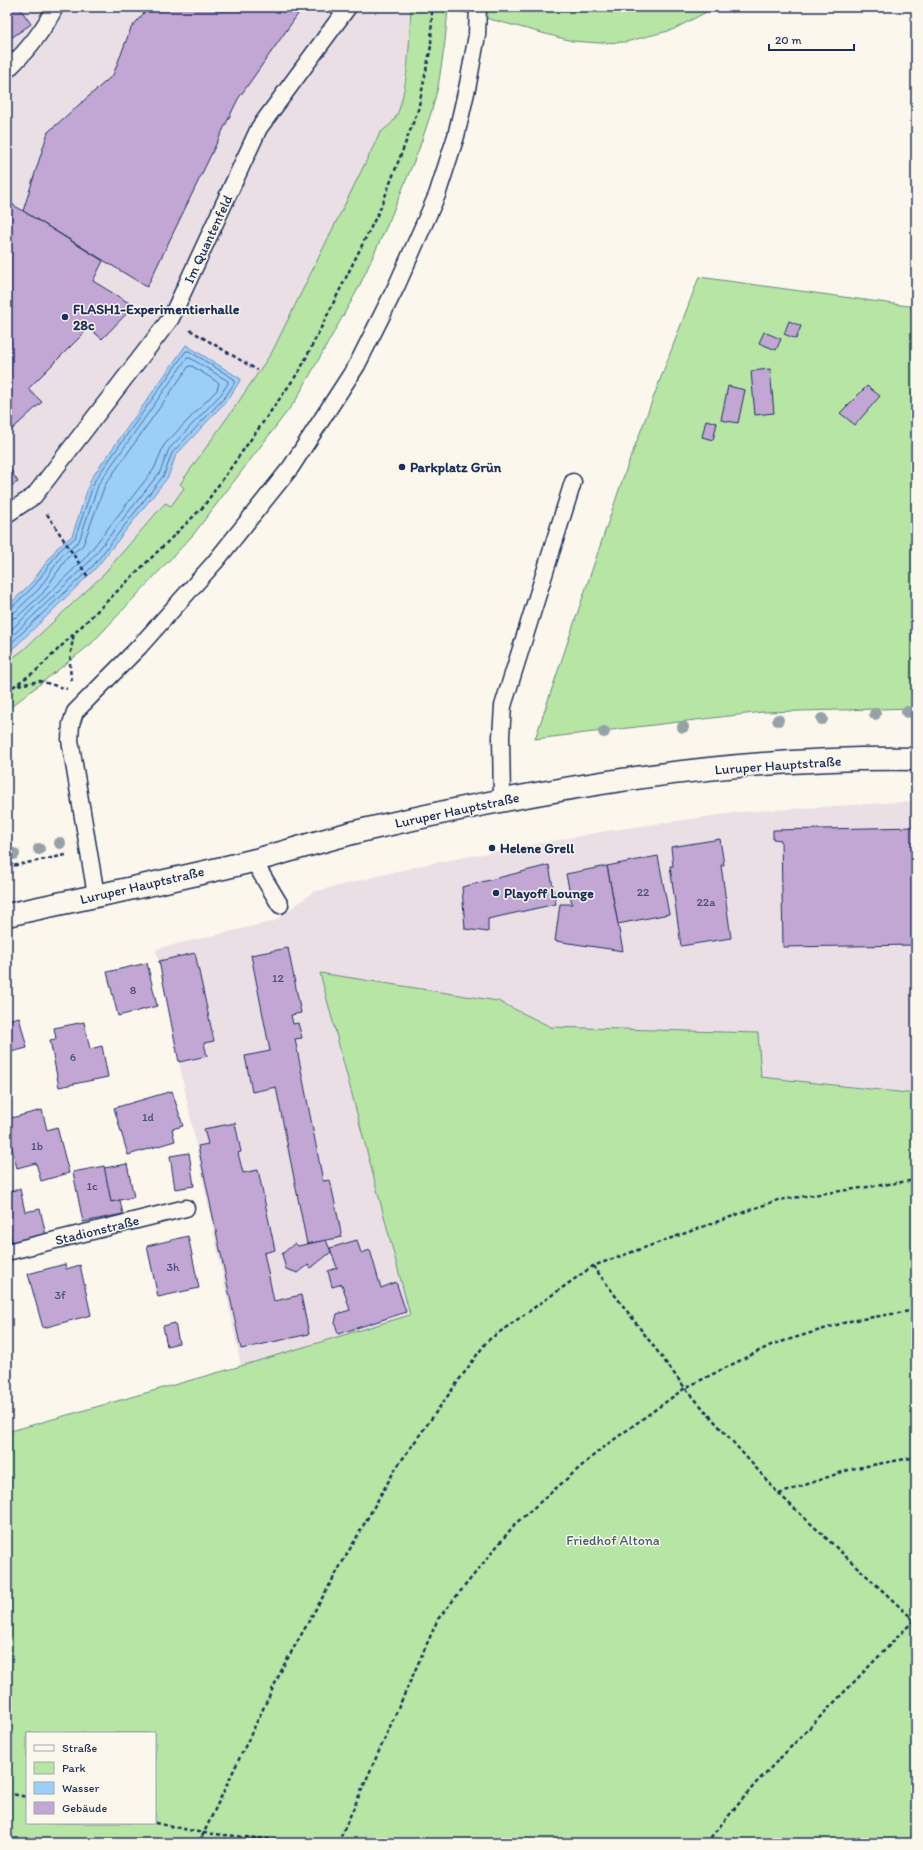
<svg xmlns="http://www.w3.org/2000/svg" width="923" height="1850" font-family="Itim,sans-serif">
	<rect width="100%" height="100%" fill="#fbf7ec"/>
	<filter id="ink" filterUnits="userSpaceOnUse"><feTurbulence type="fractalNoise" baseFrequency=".025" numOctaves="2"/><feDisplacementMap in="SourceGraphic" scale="8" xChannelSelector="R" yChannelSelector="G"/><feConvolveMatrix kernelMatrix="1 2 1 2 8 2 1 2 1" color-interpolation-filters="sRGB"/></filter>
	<g filter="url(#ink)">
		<g fill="#eadfe5">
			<path d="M7 7H411L410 39 401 104 394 121 380 133 272 352 237 404 180 484 184 488 170 507 164 503 101 577 22 651 7 662Z"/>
			<path d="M916 801V1094L761 1077 758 1033 551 1027 498 1001 320 973 410 1315 241 1366 156 949 275 921 313 892 423 865 606 831 741 812Z"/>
		</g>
		<g fill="#b6e5a4" stroke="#688a81" fill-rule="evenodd">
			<path d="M411 7H716L672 30 626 42 599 43 572 41 448 8 445 42 438 87 432 110 419 149 390 219 358 289 296 400 193 535 91 644 7 710V662L22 651 101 577 165 503 171 506 184 488 180 484 237 404 272 352 380 133C384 129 391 125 394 120 408 99 410 33 411 7Z"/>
			<path d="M699 277 916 307V708L763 712 535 739 624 475Z"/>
			<path d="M320 973 498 1001 551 1027 758 1033 761 1077 916 1094V1843H7V1432L241 1366 410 1315ZM27 1733H155V1823H27Z"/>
		</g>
		<path fill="#9bcef8" stroke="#688eba" d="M186 345 241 379 229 398 176 455 168 477 96 568 17 645 7 652V607L32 582 57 548 72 536 91 479Z"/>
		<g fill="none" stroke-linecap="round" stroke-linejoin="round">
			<g stroke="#4e6f9c" stroke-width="1">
				<path d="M7 609 11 608 35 585 59 551 75 538 95 480 186 351H189L234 379 235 382 226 396 172 453 164 475 93 566 7 647"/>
				<path d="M7 614 15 612 39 589 63 554 79 541 99 483 187 358H190L228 381V383L222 393 169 449 160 472 89 562 7 641"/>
				<path d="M7 620 17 617 43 593 67 558 83 545 105 485 189 366H192L219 383 217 390 164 445 154 469 85 558 7 634"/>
			</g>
		</g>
		<g fill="#c2a7d4" stroke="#1b2f5e">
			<path d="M7 7H19L31 24 7 41Z"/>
			<path d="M149 7H303L238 99 147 287 23 211 48 132 113 75 131 28Z"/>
			<path d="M7 201 103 261 93 281 134 306 102 339 89 328 28 389 42 402 7 434Z"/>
			<path d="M789 321 801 326 796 339 784 334Z"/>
			<path d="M764 332 781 339 776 350 759 343Z"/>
			<path d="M770 369 774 413 755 415 751 371Z"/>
			<path d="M728 386 745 390 738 423 721 420Z"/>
			<path d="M867 386 880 396 855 425 840 413Z"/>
			<path d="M706 420 717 423 713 440 702 437Z"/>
			<path d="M7 464 18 482 7 488Z"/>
			<path d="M916 827V945L783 947 781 840 773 839V830Z"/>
			<path d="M720 839 724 865H721L731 938 681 946 670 866H673L671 847Z"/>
			<path d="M658 856 669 914 618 924 607 866Z"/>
			<path d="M549 865 556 904 488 919V932L465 929 462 887Z"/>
			<path d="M607 866 623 951 555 941 560 904H572L566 874Z"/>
			<path d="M288 948 301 1013 291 1015 293 1024 298 1023 302 1038 295 1039 323 1181 330 1180 342 1237 307 1244 276 1087 252 1092 245 1056 270 1051 251 955Z"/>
			<path d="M195 953 214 1041 204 1043 207 1056 179 1062 159 961Z"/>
			<path d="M147 963 157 1006 118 1016 107 972Z"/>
			<path d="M19 1017 27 1048 7 1053V1020Z"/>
			<path d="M84 1022 90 1049 102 1046 108 1077 59 1087 50 1040 56 1039 54 1028Z"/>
			<path d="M172 1091 183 1126 172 1129 175 1141 128 1155 114 1108Z"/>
			<path d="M42 1110 47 1130 57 1127 69 1173 41 1181 36 1163 17 1168 7 1128V1119Z"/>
			<path d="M235 1123 241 1152 238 1153 243 1173 258 1170 275 1250 264 1253 274 1301 301 1295 309 1334 241 1349 198 1146 208 1144 204 1129Z"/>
			<path d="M189 1153 194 1186 175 1189 170 1156Z"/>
			<path d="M127 1164 134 1197 111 1202 104 1168Z"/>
			<path d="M104 1166 111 1202 120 1200 123 1214 83 1222 73 1172Z"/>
			<path d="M20 1189 25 1212 40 1209 46 1235 12 1243 7 1223V1192Z"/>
			<path d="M7 1223 10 1235H7Z"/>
			<path d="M188 1236 199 1288 158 1297 147 1246Z"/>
			<path d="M326 1240 331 1252 311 1268 308 1265 298 1273 286 1269 282 1254 295 1243 298 1246Z"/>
			<path d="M357 1240 361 1253 370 1250 381 1288 396 1282 406 1312 338 1334 335 1323 337 1314 350 1310 342 1284 332 1287 328 1271 337 1268 330 1248Z"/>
			<path d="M65 1264 66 1269 80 1265 91 1315 43 1328 28 1274Z"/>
			<path d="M175 1323 179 1343 167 1346 163 1326Z"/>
		</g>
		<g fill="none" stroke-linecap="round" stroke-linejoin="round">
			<defs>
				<g id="lane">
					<path d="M7 70C27 51 43 32 55 7"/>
					<path d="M7 514 34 496 171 318 259 128 348 7"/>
					<path d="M502 800 501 737 503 706 573 482"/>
					<path d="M253 860 280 905"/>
					<path d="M96 895 70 740 71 724 75 712 139 647 215 562 291 467 357 365 397 285 437 195 456 136 468 84 477 35 478 7"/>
					<path d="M7 1252 186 1208"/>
				</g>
				<path id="secondary" d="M7 915C89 897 171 881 252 861 290 851 326 839 364 830 544 788 731 756 916 759"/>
			</defs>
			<use href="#lane" stroke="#1b2f5e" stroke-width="19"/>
			<use href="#secondary" stroke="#1b2f5e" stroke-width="25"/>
			<g stroke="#1b2f5e" stroke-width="2.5" stroke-dasharray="4 3" stroke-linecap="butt">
				<path d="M190 330 257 370"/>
				<path d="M47 514 88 577"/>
				<path d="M72 681C68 664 71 650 74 633"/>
				<path d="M18 685 40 681 67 689"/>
				<path d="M7 691 37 670 203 507 300 370 381 207 418 110 431 46 432 7"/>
				<path d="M7 867 66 855"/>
				<path d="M593 1266 685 1388 779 1494 916 1622"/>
				<path d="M779 1494 851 1469 916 1457"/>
				<path d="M7 1793 27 1797"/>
				<path d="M155 1823 203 1833 310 1843"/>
				<path d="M199 1843 284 1665 396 1468 487 1341 593 1266 778 1200 916 1180"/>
				<path d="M338 1843 438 1619 515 1524 601 1449 685 1388 771 1345 850 1321 916 1310"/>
				<path d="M706 1843 756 1783 916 1618"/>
			</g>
			<use href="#lane" stroke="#fbf7ec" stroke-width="16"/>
			<use href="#secondary" stroke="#fbf7ec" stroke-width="22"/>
		</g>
		<g fill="#95a2a8">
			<circle cx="907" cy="712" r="6"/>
			<circle cx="875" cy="714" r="6"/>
			<circle cx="822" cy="719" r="6"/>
			<circle cx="778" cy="720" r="6"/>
			<circle cx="683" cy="727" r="6"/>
			<circle cx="604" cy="732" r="6"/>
			<circle cx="60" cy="843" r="6"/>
			<circle cx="39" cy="849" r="6"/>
			<circle cx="14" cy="854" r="6"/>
		</g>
	</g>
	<g fill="#1b2f5e" stroke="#fbf7ec" stroke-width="1.5">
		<circle cx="65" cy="317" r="4"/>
		<circle cx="402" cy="467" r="4"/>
		<circle cx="492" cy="848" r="4"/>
		<circle cx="496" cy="893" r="4"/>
	</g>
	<g text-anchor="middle" stroke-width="3" stroke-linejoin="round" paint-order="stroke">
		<g font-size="12" fill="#454d7c">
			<text x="643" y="896">22</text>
			<text x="706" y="906">22a</text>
			<text x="278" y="982">12</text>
			<text x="133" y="994">8</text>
			<text x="73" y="1061">6</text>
			<text x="148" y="1121">1d</text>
			<text x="37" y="1150">1b</text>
			<text x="92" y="1190">1c</text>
			<text x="173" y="1271">3h</text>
			<text x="60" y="1299">3f</text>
		</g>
		<g font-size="14" fill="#1b2f5e" stroke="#fbf7ec">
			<text transform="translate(208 239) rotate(-65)" y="5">Im Quantenfeld</text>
			<text transform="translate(778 765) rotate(-4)" y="5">Luruper Hauptstraße</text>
			<text transform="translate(457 810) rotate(-12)" y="5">Luruper Hauptstraße</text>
			<text transform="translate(142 885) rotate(-13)" y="5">Luruper Hauptstraße</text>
			<text transform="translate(97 1230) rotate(-14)" y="5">Stadionstraße</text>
		</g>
		<g font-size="14" font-weight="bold" fill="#1b2f5e" stroke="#fbf7ec" text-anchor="start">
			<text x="73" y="314">FLASH1-Experimentierhalle<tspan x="73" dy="16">28c</tspan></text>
			<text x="410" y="472">Parkplatz Grün</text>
			<text x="500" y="853">Helene Grell</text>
			<text x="504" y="898">Playoff Lounge</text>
		</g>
		<g font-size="14" fill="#425c70" stroke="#fbf7ec">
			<text x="613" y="1545">Friedhof Altona</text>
		</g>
	</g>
	<rect width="923" height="1850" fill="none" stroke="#fbf7ec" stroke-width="24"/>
	<rect x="12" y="12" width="899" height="1826" fill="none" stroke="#1b2f5e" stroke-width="1.5" filter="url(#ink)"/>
	<rect x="26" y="1732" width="130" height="92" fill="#fbf7ec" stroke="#a1a7b3"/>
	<rect x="34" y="1745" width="20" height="6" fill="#fbf7ec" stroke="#a1a7b3"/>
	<text x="62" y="1752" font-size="12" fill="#1b2f5e">Straße</text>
	<rect x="34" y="1762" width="20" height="12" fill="#b6e5a4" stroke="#a1a7b3"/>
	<text x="62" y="1772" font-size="12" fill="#1b2f5e">Park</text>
	<rect x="34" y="1782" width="20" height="12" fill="#9bcef8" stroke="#a1a7b3"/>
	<text x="62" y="1792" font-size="12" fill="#1b2f5e">Wasser</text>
	<rect x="34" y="1802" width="20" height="12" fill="#c2a7d4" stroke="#a1a7b3"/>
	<text x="62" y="1812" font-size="12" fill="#1b2f5e">Gebäude</text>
	<path d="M769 44v6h85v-6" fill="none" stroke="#1b2f5e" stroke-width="2"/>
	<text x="775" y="44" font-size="12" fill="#1b2f5e" stroke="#fbf7ec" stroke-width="3" paint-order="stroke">20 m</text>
</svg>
